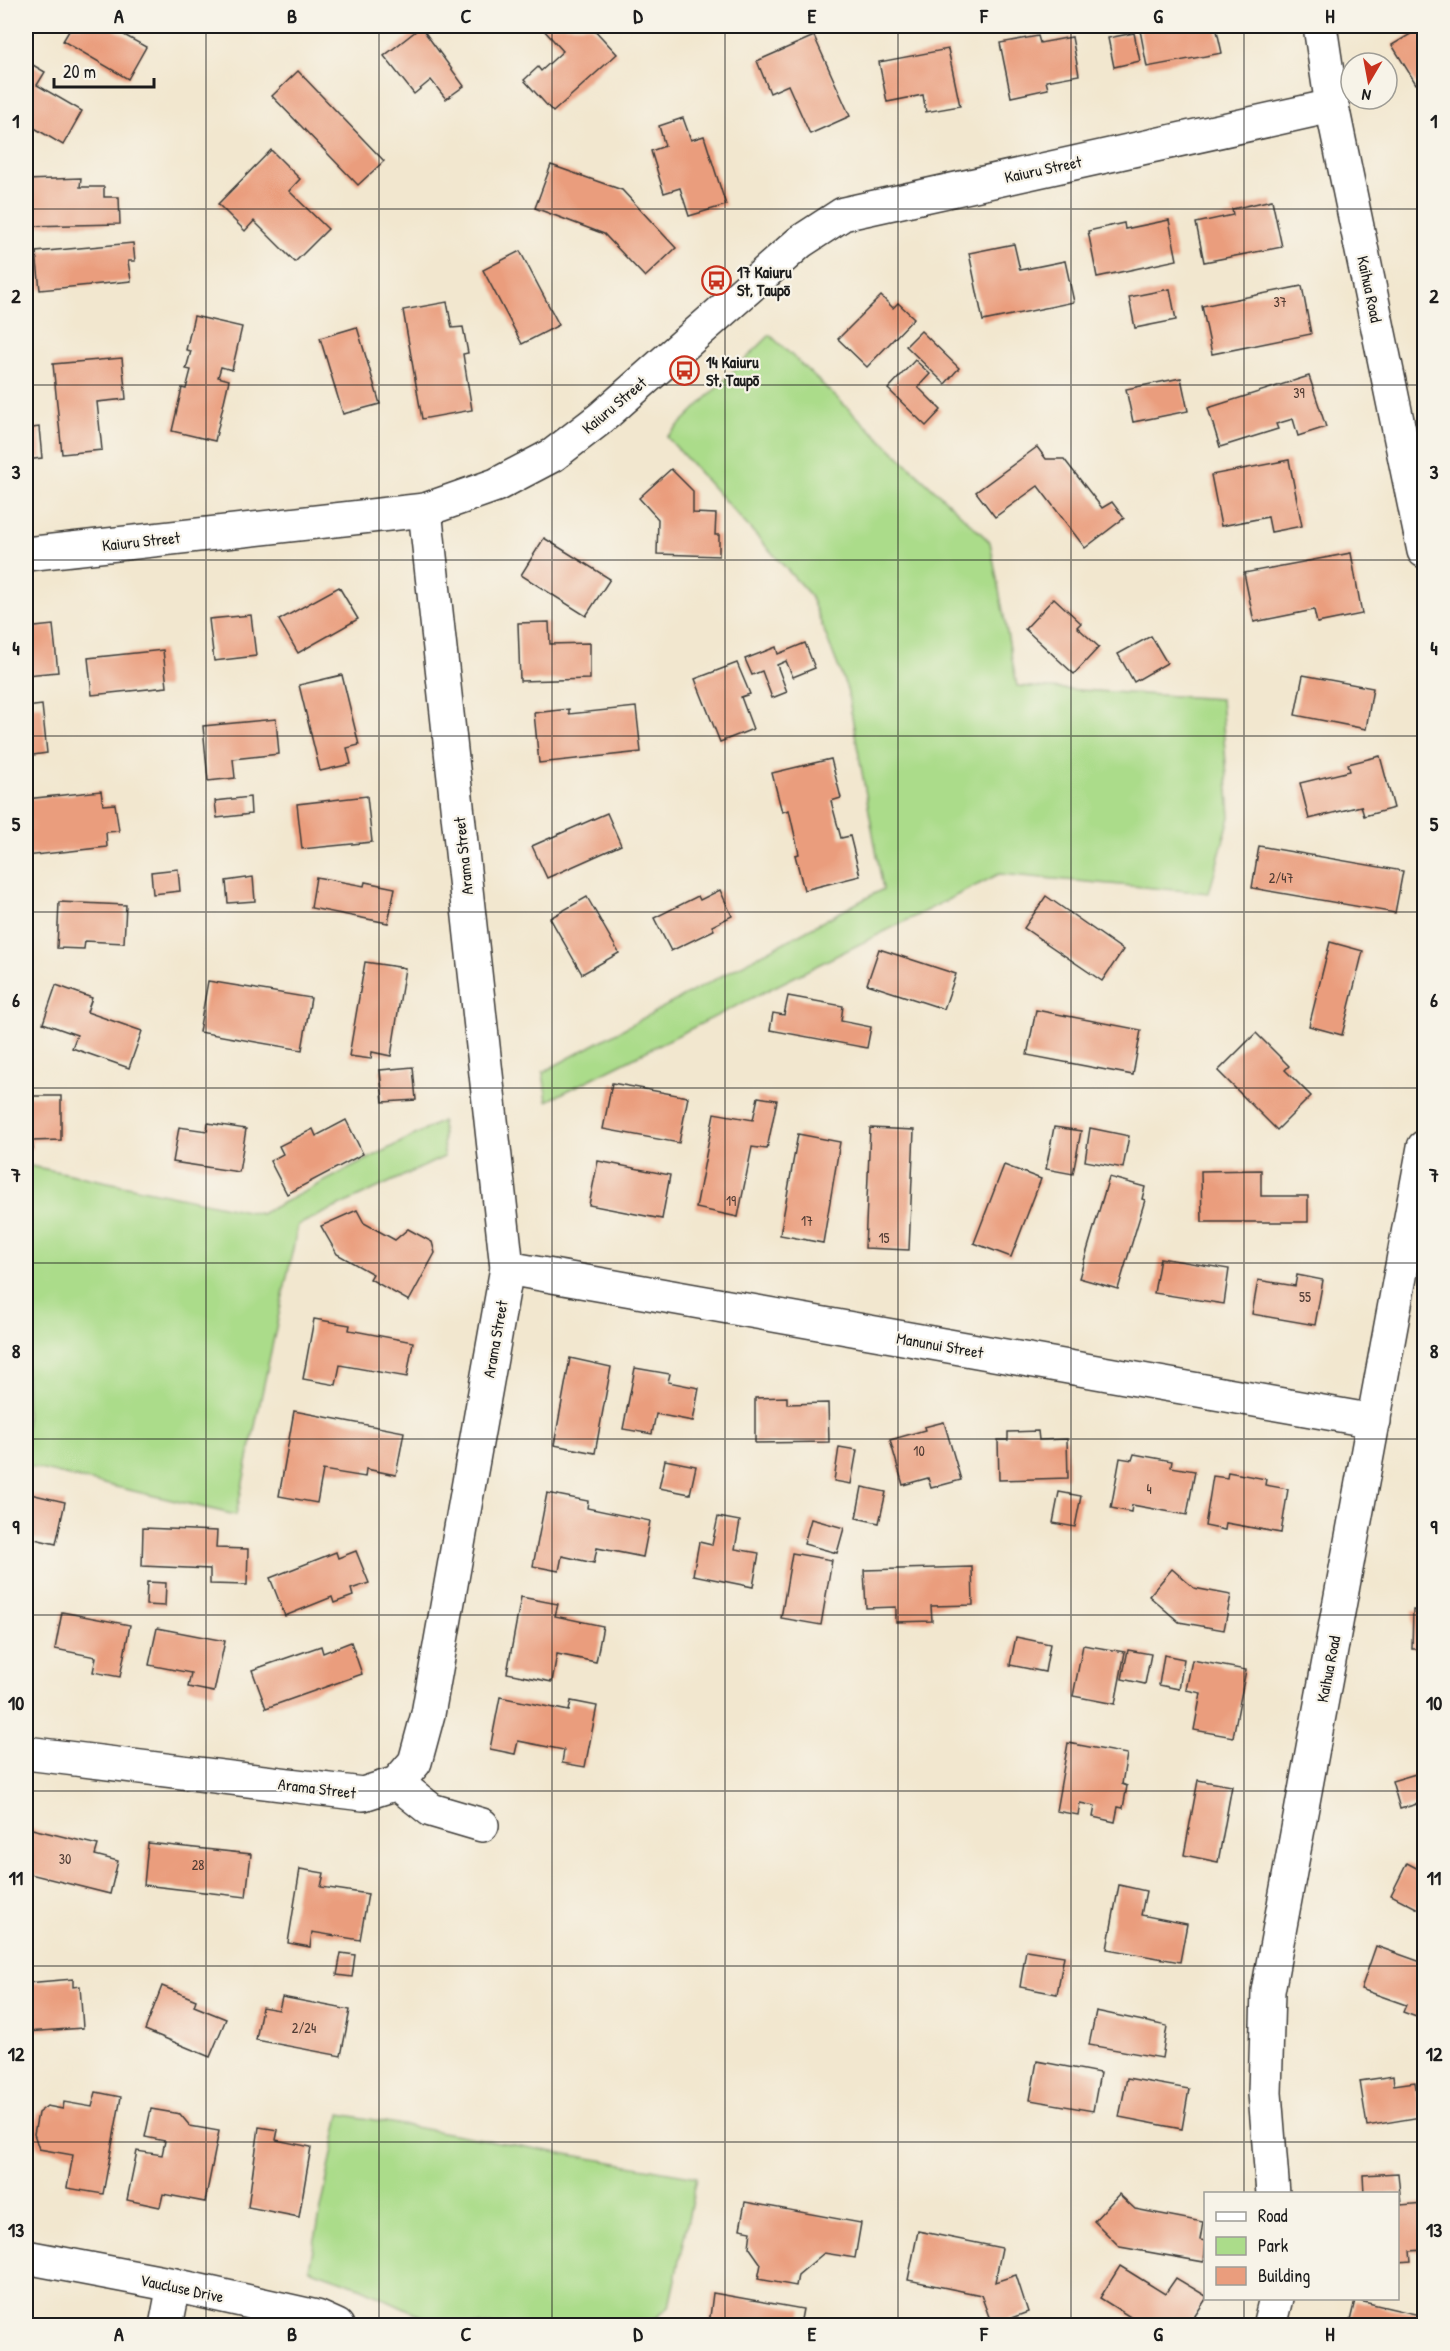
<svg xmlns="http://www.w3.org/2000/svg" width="1450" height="2351" font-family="'Patrick Hand',sans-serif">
	<rect width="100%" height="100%" fill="#f7f3e8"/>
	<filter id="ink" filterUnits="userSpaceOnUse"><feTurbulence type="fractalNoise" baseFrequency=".0167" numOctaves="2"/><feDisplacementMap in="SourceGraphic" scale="12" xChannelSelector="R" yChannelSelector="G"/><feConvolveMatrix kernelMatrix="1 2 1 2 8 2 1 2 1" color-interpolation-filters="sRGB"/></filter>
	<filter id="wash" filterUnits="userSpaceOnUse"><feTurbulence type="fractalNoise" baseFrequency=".008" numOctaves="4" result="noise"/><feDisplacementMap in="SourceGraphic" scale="24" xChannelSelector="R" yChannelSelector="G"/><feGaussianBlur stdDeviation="1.35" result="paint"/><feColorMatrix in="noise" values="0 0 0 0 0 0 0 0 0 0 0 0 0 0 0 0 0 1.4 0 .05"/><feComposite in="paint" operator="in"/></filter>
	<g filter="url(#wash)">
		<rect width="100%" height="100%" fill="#f2e7cf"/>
		<g fill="#abdc8a" stroke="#647c53" stroke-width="1.5">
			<path d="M770 335 990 542 1017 686 1221 699 1230 817 1209 893 999 874 547 1101 543 1072 883 889 847 689 810 595 667 437Z"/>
			<path d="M442 1121 444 1157 298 1225 236 1515 26 1466V1165L261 1214Z"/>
			<path d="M340 2114 697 2177 669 2307 648 2325H441L362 2288 309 2269Z"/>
		</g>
		<g id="blocks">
			<g fill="#ea9d7d">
				<path d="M72 26H108L146 47 128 79 63 41Z"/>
				<path d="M547 26H591L617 54 553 112 524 80 538 67 541 71 563 51 543 29Z"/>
				<path d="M1160 26H1216L1222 53 1147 67 1140 30Z"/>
				<path d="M1424 26V79L1416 84 1392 45Z"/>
				<path d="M421 27 464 86 446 99 431 80 414 94 384 56Z"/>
				<path d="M1134 33 1140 61 1114 67 1108 38Z"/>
				<path d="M814 36 850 116 810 134 788 85 770 93 757 61Z"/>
				<path d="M1038 36 1040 43 1072 37 1079 75 1046 81 1048 89 1011 97 1000 43Z"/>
				<path d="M948 49 960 106 926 112 923 95 887 102 879 62Z"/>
				<path d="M26 61 45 72 37 85 82 111 63 145 26 123Z"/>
				<path d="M298 71 384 161 358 185 272 96Z"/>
				<path d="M683 118 691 140 704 136 726 205 689 216 680 188 664 193 651 151 665 146 659 126Z"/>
				<path d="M271 150 300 179 289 191 328 229 295 262 254 221 245 231 218 204Z"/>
				<path d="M551 165 622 190 676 248 645 277 604 234 535 208Z"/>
				<path d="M81 178 80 187H104V197H119L120 224 26 226V180Z"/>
				<path d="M1272 200 1282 247 1204 262 1196 223 1233 215 1232 209Z"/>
				<path d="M1169 220 1177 260 1097 277 1088 231 1124 223 1125 229Z"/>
				<path d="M133 243 135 261H128L131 281 40 290 36 252Z"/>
				<path d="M1014 244 1020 270 1065 261 1074 302 983 321 969 253Z"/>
				<path d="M520 251 559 325 522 344 483 270Z"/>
				<path d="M1302 286 1311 334 1212 354 1202 306Z"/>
				<path d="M1170 289 1176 320 1135 328 1129 297Z"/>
				<path d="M881 296 893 308 898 303 914 318 867 367 838 339Z"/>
				<path d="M447 302 452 328 463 327 468 353 463 354 472 410 422 419 403 310Z"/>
				<path d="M194 316 242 327 232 370 221 367 218 377 229 380 215 441 172 431 182 388 186 389 191 370 186 369 191 351 186 350Z"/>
				<path d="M357 327 380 404 343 414 320 338Z"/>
				<path d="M921 331 959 368 945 384 906 346Z"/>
				<path d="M122 358 126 399 97 402 102 450 62 454 53 364Z"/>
				<path d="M915 360 930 374 918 387 941 410 926 426 888 389Z"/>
				<path d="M1309 376 1326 427 1298 436 1293 419 1276 424 1278 429 1220 447 1208 408Z"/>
				<path d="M1181 378 1188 411 1133 422 1126 389Z"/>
				<path d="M39 427 42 458 26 460V429Z"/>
				<path d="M1037 447 1046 459H1064L1102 508 1112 502 1124 518 1085 548 1038 486 995 517 976 492Z"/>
				<path d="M1289 460 1302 526 1271 532 1268 517 1221 526 1211 475Z"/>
				<path d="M671 469 693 491V513L716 514 715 535H719V556L657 554 658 519 639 498Z"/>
				<path d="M544 538 610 579 586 616 521 575Z"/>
				<path d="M1351 553 1362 614 1317 623 1314 610 1254 622 1244 573Z"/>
				<path d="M339 587 358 619 298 653 279 620Z"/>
				<path d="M1054 598 1081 623 1077 627 1099 647 1074 674 1025 629Z"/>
				<path d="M251 615 256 656 214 661 209 619Z"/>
				<path d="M549 622 550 644 590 643V679L520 681 518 623Z"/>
				<path d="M53 625 58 672 26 675V628Z"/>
				<path d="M1151 636 1167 663 1134 682 1118 654Z"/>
				<path d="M805 643 815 668 793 677 786 661 777 665 787 692 772 698 762 671 752 675 745 659 776 647 778 654Z"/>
				<path d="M163 650 167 687 92 695 88 658Z"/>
				<path d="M737 663 750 694 741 697 753 729 720 742 695 679Z"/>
				<path d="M342 675 359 745 347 748 351 764 320 771 299 685Z"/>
				<path d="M1303 675 1373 688 1366 729 1295 715Z"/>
				<path d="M42 705 47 753 26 756V707Z"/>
				<path d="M636 707 641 752 539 763 534 713 569 709V714Z"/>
				<path d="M276 719 279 754 233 759 235 778 208 781 203 726Z"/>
				<path d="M1380 756 1394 808 1364 816 1361 806 1309 819 1300 783 1350 771 1348 764Z"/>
				<path d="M831 759 841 798 831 801 841 838 850 836 860 876 804 890 795 855 799 854 789 810 782 812 772 773Z"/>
				<path d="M101 791 103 805 115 804 119 831 106 832 107 847 26 856V799Z"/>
				<path d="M367 796 372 842 302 849 297 804Z"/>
				<path d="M250 797 251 814 217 818 215 801Z"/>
				<path d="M607 813 621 845 547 878 532 846Z"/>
				<path d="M1259 846 1403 871 1395 913 1252 888Z"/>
				<path d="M178 869 180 891 153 894 151 872Z"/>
				<path d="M253 877 255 901 228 903 226 881Z"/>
				<path d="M316 877 364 886 365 882 395 888 388 923 311 908Z"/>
				<path d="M720 890 732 916 712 926 714 930 671 951 654 918 698 896 700 900Z"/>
				<path d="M1046 896 1123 950 1102 981 1024 928Z"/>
				<path d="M587 897 619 953 582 974 550 918Z"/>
				<path d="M59 902 126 905 124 943 85 941 84 949 57 948Z"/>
				<path d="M1330 942 1363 951 1342 1035 1309 1026Z"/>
				<path d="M879 949 956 974 944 1009 867 984Z"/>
				<path d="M365 962 405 968 391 1056 372 1052 371 1059 349 1056Z"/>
				<path d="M208 981 311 998 302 1050 199 1032Z"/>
				<path d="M56 985 92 998 87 1012 142 1031 129 1068 72 1048 77 1035 43 1023Z"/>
				<path d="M788 996 843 1006 841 1021 871 1027 867 1048 770 1030 773 1013 784 1015Z"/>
				<path d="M1036 1010 1141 1030 1133 1075 1027 1055Z"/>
				<path d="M1256 1033 1289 1066 1285 1070 1311 1096 1277 1130 1218 1071Z"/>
				<path d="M413 1067 416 1100 383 1102 380 1070Z"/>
				<path d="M612 1083 688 1097 679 1143 603 1129Z"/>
				<path d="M26 1096H61V1140L32 1141 33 1149H26Z"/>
				<path d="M758 1097 777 1100 767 1149 752 1147 738 1217 696 1208 714 1113 753 1120Z"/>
				<path d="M346 1120 363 1154 287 1194 270 1161 283 1154 279 1146 313 1129 316 1136Z"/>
				<path d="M208 1123 246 1129 239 1172 173 1162 179 1127 207 1131Z"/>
				<path d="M1054 1127 1081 1131 1073 1174 1046 1169Z"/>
				<path d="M870 1128 914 1130 909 1250 865 1248Z"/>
				<path d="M1090 1128 1129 1136 1123 1168 1085 1161Z"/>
				<path d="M798 1134 840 1142 823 1243 780 1235Z"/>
				<path d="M598 1161 670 1175 662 1219 589 1205Z"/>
				<path d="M1004 1165 1041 1179 1011 1257 974 1243Z"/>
				<path d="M1261 1170V1196H1308V1222H1202L1201 1171Z"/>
				<path d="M1109 1177 1145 1187 1142 1199 1145 1200 1118 1289 1079 1278Z"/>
				<path d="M357 1210 364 1223 395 1240 408 1229 432 1242 435 1253 409 1301 370 1279 373 1274 337 1254 321 1226Z"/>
				<path d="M1160 1258 1229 1269 1224 1304 1154 1293Z"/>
				<path d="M1297 1275 1323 1280 1315 1325 1252 1314 1258 1280 1295 1286Z"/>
				<path d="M314 1319 350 1325 349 1330 413 1342 407 1377 340 1365 336 1385 303 1379Z"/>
				<path d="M570 1358 611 1367 595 1453 554 1445Z"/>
				<path d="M635 1368 670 1374 668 1382 699 1388 693 1421 656 1414 652 1434 623 1429Z"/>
				<path d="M787 1397V1404L828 1403 829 1442 755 1443V1398Z"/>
				<path d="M294 1411 404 1432 396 1475 366 1469 365 1477 323 1470 317 1503 279 1496Z"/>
				<path d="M944 1422 961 1480 931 1488 928 1478 903 1485 890 1440 925 1430 924 1427Z"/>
				<path d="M1038 1431 1039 1440 1067 1439 1068 1478 999 1480 998 1440H1008V1432Z"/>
				<path d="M839 1447 857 1450 851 1484 834 1481Z"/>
				<path d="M1134 1454 1172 1461 1171 1467 1195 1471 1187 1515 1132 1505 1131 1512 1111 1508 1120 1458 1132 1460Z"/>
				<path d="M665 1460 696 1466 690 1494 659 1488Z"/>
				<path d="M1228 1472 1266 1479 1265 1485 1288 1489 1281 1533 1226 1523 1225 1530 1205 1526 1213 1476 1227 1478Z"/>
				<path d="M862 1487 886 1492 879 1523 856 1518Z"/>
				<path d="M1059 1492 1081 1496 1075 1527 1053 1523Z"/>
				<path d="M26 1493 65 1502 56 1544 26 1537Z"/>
				<path d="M547 1493 588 1501 587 1508 650 1521 643 1557 597 1548 594 1563 562 1556 559 1571 533 1566Z"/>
				<path d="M718 1517 740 1521 735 1549 759 1553 753 1587 693 1575 699 1542 712 1545Z"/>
				<path d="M811 1519 844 1528 837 1553 804 1544Z"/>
				<path d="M143 1528 217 1531 216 1548 248 1549 247 1585 210 1584V1569L142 1566Z"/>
				<path d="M356 1551 369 1583 351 1589 353 1596 334 1603 332 1597 285 1616 270 1578 336 1552 338 1558Z"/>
				<path d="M792 1553 832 1560 821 1625 781 1618Z"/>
				<path d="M972 1567 973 1605 931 1606 932 1621 896 1622V1607L866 1608 864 1570Z"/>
				<path d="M1172 1569 1194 1588 1231 1595 1224 1630 1179 1622 1149 1596Z"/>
				<path d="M147 1582 166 1583 165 1606 146 1605Z"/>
				<path d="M521 1597 558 1604 555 1616 603 1626 596 1662 557 1654 552 1682 507 1673Z"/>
				<path d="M1413 1610 1424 1611V1649H1412Z"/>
				<path d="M62 1612 130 1625 120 1677 93 1672 96 1657 55 1649Z"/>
				<path d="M157 1628 225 1641 214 1692 188 1687 191 1673 149 1665Z"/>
				<path d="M1016 1637 1050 1644 1045 1672 1010 1665Z"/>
				<path d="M351 1642 362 1674 266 1708 252 1670 321 1646 323 1653Z"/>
				<path d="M1083 1645 1125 1652 1115 1704 1073 1696Z"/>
				<path d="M1128 1650 1151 1654 1145 1684 1122 1679Z"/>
				<path d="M1164 1655 1184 1659 1179 1689 1159 1685Z"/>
				<path d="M1192 1660 1246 1670 1233 1737 1194 1730 1201 1693 1186 1690Z"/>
				<rect x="1422" y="1695" width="2" height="36"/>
				<path d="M500 1697 569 1711 571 1701 597 1706 585 1767 562 1763 564 1750 518 1741 515 1754 490 1749Z"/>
				<path d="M1068 1743 1127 1754 1122 1784 1127 1786 1123 1808 1118 1807 1115 1822 1093 1817 1095 1806 1080 1803 1078 1815 1056 1811Z"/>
				<path d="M1419 1773 1424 1802 1400 1809 1392 1781Z"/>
				<path d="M1198 1780 1232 1786 1218 1862 1184 1855Z"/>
				<path d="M28 1828 98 1845 95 1855 118 1861 110 1894 26 1873V1839Z"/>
				<path d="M148 1843 251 1854 246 1897 144 1885Z"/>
				<path d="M1407 1863 1424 1872V1912L1391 1895Z"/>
				<path d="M300 1869 324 1873 321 1887 368 1894 360 1940 312 1932 310 1947 288 1943Z"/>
				<path d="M1119 1885 1146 1891 1141 1915 1187 1924 1180 1962 1107 1949Z"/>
				<path d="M1376 1946 1424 1963V2020L1403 2012 1406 2005 1361 1989Z"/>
				<path d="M1026 1950 1064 1956 1057 1994 1020 1987Z"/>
				<path d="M341 1953 355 1955 352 1977 337 1975Z"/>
				<path d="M73 1979V1987L80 1986 83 2028 26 2032V1983Z"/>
				<path d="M162 1986 196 2000 194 2006 226 2019 210 2057 145 2030Z"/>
				<path d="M282 1997 350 2010 341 2056 256 2040 262 2007 279 2010Z"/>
				<path d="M1096 2011 1167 2026 1162 2058 1089 2045Z"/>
				<path d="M1037 2061 1100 2073 1093 2111 1030 2100Z"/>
				<path d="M1393 2076 1394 2085 1415 2082 1421 2117 1367 2126 1360 2081Z"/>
				<path d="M1127 2078 1189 2089 1182 2129 1119 2117Z"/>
				<path d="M96 2092 121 2097 103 2194 67 2188 73 2155 39 2149 34 2134 38 2113 47 2106 63 2109 64 2102 92 2107Z"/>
				<path d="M151 2109 180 2114 190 2126 219 2131 205 2202 163 2194 160 2207 127 2200 137 2151 162 2155 165 2141 145 2137Z"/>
				<path d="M259 2127 278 2130 276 2140 311 2147 299 2217 248 2207Z"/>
				<path d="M1398 2173 1401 2205 1424 2203V2250L1410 2251 1411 2261 1398 2262V2193H1364L1363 2175Z"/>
				<path d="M1119 2194 1135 2209 1203 2222 1200 2240 1206 2241 1204 2262 1120 2247 1094 2221Z"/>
				<path d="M745 2202 861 2223 855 2258 824 2253 798 2275 796 2286 758 2279 761 2264 749 2247 751 2231 740 2229Z"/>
				<path d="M918 2231 1002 2248 995 2282 1016 2275 1028 2312 992 2325 981 2295 908 2280Z"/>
				<path d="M1120 2266 1165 2294 1176 2278 1206 2296V2299L1189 2325H1131L1135 2320 1100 2298Z"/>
				<path d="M713 2293 803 2309 800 2325H709Z"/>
				<path d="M1355 2300 1424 2316V2325H1349Z"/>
			</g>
		</g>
	</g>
	<g filter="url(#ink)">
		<use href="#blocks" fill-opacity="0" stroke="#3c3a37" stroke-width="1.5"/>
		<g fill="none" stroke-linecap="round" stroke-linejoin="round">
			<defs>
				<g id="minor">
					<path d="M1320 26 1332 106 1424 551"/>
					<path d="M26 554 425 510 496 485 553 455 601 418 800 242 843 214 1332 106"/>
					<path d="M507 1268 1374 1421"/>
					<path d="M26 1753 363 1794 397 1783 415 1762 428 1714 507 1268 425 510"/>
					<path d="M397 1783 431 1810 482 1825"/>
					<path d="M1273 2194 1265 2093 1268 1991 1424 1147"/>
					<path d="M26 2257 174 2285 317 2317 337 2326"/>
					<path d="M166 2326 174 2285"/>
					<path d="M1269 2326 1276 2298"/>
				</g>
			</defs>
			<use href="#minor" stroke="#3c3a37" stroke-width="36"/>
			<use href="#minor" stroke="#fff" stroke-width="33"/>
		</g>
	</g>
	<path fill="none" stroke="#1c1c1c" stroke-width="1.5" stroke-opacity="0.55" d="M206 26V2326M379 26V2326M552 26V2326M725 26V2326M898 26V2326M1071 26V2326M1244 26V2194M26 209H1424M26 385H1424M26 560H1424M26 736H1424M26 912H1424M26 1088H1424M26 1263H1424M26 1439H1424M26 1615H1424M26 1791H1424M26 1966H1424M26 2142H1424M1244 2298V2326"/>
	<defs>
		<symbol id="bus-ring" viewBox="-11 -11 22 22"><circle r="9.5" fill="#f7f3e8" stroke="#c8321e" stroke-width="1.5"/><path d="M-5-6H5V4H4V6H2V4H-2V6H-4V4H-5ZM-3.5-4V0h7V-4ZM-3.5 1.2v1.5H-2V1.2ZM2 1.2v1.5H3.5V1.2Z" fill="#c8321e"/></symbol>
	</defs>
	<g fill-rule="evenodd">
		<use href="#bus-ring" x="700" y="264" width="33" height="33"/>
		<use href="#bus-ring" x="668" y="354" width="33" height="33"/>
	</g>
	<g text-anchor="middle" stroke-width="4.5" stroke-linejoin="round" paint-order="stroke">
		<g font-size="14" fill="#503c34">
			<text x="1280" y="307">37</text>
			<text x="1299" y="398">39</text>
			<text x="1281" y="883">2/47</text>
			<text x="731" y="1206">19</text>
			<text x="807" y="1226">17</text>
			<text x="884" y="1243">15</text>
			<text x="1305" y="1302">55</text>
			<text x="919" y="1456">10</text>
			<text x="1149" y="1494">4</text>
			<text x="65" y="1864">30</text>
			<text x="198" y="1870">28</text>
			<text x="304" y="2033">2/24</text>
		</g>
		<g font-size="16" fill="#1c1c1c" stroke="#f7f3e8">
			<text transform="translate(1043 169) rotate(-12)" y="6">Kaiuru Street</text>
			<text transform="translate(1370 289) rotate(78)" y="6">Kaihua Road</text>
			<text transform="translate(614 405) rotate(-40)" y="6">Kaiuru Street</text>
			<text transform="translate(141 541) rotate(-6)" y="6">Kaiuru Street</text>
			<text transform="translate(463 856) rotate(-96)" y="6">Arama Street</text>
			<text transform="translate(495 1339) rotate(-80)" y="6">Arama Street</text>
			<text transform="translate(940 1345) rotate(10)" y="6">Manunui Street</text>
			<text transform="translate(1328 1669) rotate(-79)" y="6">Kaihua Road</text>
			<text transform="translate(317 1788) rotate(7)" y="6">Arama Street</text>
			<text transform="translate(182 2288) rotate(12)" y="6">Vaucluse Drive</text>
		</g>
		<g font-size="16" font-weight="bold" fill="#1c1c1c" stroke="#f7f3e8" text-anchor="start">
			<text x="737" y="278">17 Kaiuru<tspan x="737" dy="18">St, Taupō</tspan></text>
			<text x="706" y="368">14 Kaiuru<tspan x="706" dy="18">St, Taupō</tspan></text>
		</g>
	</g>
	<rect width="1450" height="2351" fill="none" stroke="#f7f3e8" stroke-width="66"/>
	<rect x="1204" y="2192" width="195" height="108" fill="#f7f3e8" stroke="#9f9d96" stroke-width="1.5"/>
	<rect x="1216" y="2212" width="30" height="9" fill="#ffffff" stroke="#9f9d96" stroke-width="1.5"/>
	<text x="1258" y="2222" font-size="18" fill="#1c1c1c">Road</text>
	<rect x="1216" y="2237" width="30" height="18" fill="#abdc8a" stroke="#9f9d96" stroke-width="1.5"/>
	<text x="1258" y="2252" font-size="18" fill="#1c1c1c">Park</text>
	<rect x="1216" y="2267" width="30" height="18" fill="#ea9d7d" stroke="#9f9d96" stroke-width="1.5"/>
	<text x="1258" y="2282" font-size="18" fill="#1c1c1c">Building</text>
	<g transform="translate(1369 81) rotate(190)"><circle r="28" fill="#f7f3e8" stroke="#9f9d96" stroke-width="1.5"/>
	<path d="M0-4.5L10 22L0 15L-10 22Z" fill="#c8321e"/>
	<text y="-9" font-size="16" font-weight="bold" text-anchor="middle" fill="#1c1c1c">N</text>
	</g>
	<path d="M54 78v9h100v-9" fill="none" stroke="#1c1c1c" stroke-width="3"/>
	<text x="63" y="78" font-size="18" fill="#1c1c1c" stroke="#f7f3e8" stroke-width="4.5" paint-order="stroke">20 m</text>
	<rect x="33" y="33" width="1384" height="2285" fill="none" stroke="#1c1c1c" stroke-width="2"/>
	<g font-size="20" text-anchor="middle" font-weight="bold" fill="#1c1c1c">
		<text x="119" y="23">A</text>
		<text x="292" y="23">B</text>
		<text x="466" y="23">C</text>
		<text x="638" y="23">D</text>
		<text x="812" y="23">E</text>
		<text x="984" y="23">F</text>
		<text x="1158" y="23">G</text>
		<text x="1330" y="23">H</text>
		<text x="16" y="128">1</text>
		<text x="1434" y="128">1</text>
		<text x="16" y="303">2</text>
		<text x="1434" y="303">2</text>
		<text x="16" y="479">3</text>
		<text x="1434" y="479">3</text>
		<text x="16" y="655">4</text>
		<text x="1434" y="655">4</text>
		<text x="16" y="831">5</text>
		<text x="1434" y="831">5</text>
		<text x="16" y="1007">6</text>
		<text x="1434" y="1007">6</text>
		<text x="16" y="1182">7</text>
		<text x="1434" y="1182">7</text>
		<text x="16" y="1358">8</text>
		<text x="1434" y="1358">8</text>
		<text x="16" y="1534">9</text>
		<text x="1434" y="1534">9</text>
		<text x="16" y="1710">10</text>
		<text x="1434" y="1710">10</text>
		<text x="16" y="1885">11</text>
		<text x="1434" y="1885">11</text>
		<text x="16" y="2061">12</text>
		<text x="1434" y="2061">12</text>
		<text x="16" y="2237">13</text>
		<text x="1434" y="2237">13</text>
		<text x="119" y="2341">A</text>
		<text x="292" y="2341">B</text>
		<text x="466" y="2341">C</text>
		<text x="638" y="2341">D</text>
		<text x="812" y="2341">E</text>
		<text x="984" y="2341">F</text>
		<text x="1158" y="2341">G</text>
		<text x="1330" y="2341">H</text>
	</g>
</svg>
